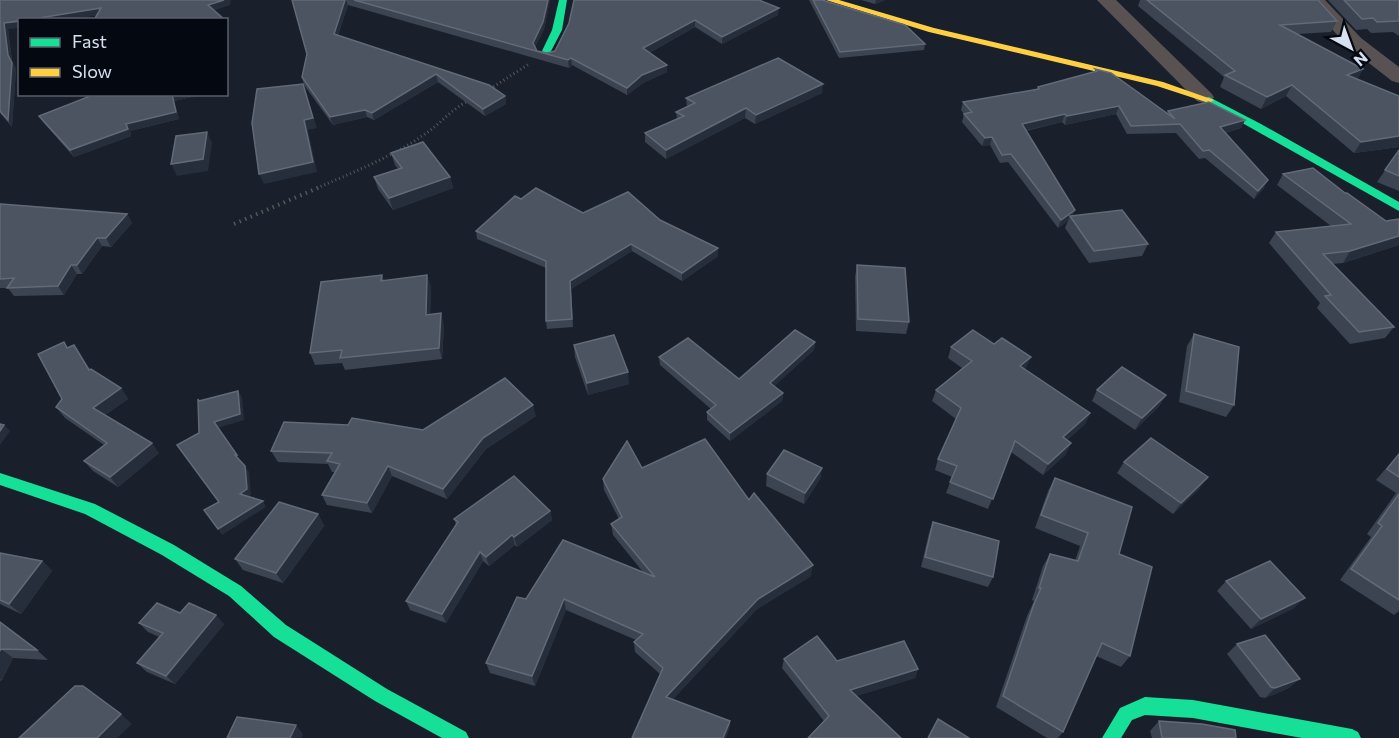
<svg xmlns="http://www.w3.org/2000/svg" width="1399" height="738" font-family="Commissioner,sans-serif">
	<rect width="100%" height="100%" fill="#19202c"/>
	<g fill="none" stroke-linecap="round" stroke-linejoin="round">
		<g stroke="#575559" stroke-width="3" stroke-dasharray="1 3" stroke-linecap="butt">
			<path d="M490 89 529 64"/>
			<path d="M317 188C354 172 394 156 428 132 442 122 452 109 468 101"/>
		</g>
		<path stroke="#575559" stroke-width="4" stroke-dasharray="1.5 4.5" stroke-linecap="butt" d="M234 224 320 187"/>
		<g fill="#585253" fill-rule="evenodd">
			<path d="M1097 0H1116L1211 93 1214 97 1211 101 1204 103 1197 101Z"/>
			<path d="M1306 0H1325L1361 38 1399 67V83L1392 81 1347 46Z"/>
		</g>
		<g fill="#16e098" fill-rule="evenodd">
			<path d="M559 0H567L562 30 550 53H544L542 51 552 30Z"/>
			<path d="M1209 97 1261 124 1399 202V211L1205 102V98Z"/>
			<path d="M0 473 95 504 174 545 241 586 286 625 387 689 466 732 469 738H442L375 701 274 637 229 596 162 555 85 514 0 485Z"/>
			<path d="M1145 697 1193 700 1352 729 1358 732 1361 738H1302L1193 718 1145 715 1132 720 1121 738H1102L1120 708Z"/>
		</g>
		<path fill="#ffcf43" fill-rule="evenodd" d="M826 0H839L934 28 1163 82 1214 100 1209 103 1157 86 929 32Z"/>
	</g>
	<g fill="#3c4351">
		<path d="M0 0 230 5 97 15 8 29 12 61 16 69 12 127 0 113Z"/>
		<path d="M292 0H550L544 29 535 47 537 51 547 53 555 51 569 23 778 15 722 44 695 27 649 53 667 65V72L643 83 627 95 572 65 569 68 348 5 338 35 505 96 506 104 485 116 438 82 374 120 367 117 333 125 304 85 302 77 307 54Z"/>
		<path d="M809 0H822L925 44 924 50 839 58Z"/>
		<path d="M861 0H885L875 4Z"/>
		<path d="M1140 0H1318L1337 21 1331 32 1298 34 1363 69 1357 79 1399 96V147L1354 153 1286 96 1261 109 1220 87 1224 77 1138 6Z"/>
		<path d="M1328 0H1399V36L1393 32 1371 33 1367 29 1356 30Z"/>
		<path d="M1095 69 1167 113 1168 111 1245 120 1241 128 1225 133 1264 188 1254 199 1205 158 1199 159 1176 133 1127 134 1116 114 1065 125 1062 122 1026 131 1073 216 1148 244 1142 256 1089 263 1065 228 1068 221 1058 228 1008 162 1000 163 990 145 982 146 962 122 964 114 961 110 963 102 1037 89 1038 87 1095 72Z"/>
		<path d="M822 93 755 124 745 118 666 159 645 142V133L677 119 676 112 687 107 686 98Z"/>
		<path d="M84 94H205L174 101 179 119 130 131 131 136 74 157 43 122 39 116 87 97Z"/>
		<path d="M1399 150V191L1377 182Z"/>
		<path d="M391 153 450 177 453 188 393 210 378 189 374 177 398 169 395 165Z"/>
		<path d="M1283 174 1345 193 1386 221 1399 219V245L1343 263 1332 264 1394 327 1385 338 1350 344 1317 308 1320 303 1269 243 1276 232 1331 226 1277 185Z"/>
		<path d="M521 199 583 213 718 248V256L682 281 632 251 571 289 573 327 547 329 546 321V268L477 239 476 231Z"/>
		<path d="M0 204 127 214 132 223 111 247 102 246 82 274H77L64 295 14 296 8 288H0Z"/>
		<path d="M857 265 909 322 906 334 856 331 855 277Z"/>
		<path d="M382 275 384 281 431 287 430 314 444 325 442 359 345 370 342 363 315 365 310 353Z"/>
		<path d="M1194 334 1234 405 1226 417 1179 402 1187 346Z"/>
		<path d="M64 342 68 348 74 345 90 370 121 388 128 399 105 415 159 453 118 487 93 471 84 461 104 445 65 418 56 407 62 399Z"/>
		<path d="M815 342 814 350 774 386 783 393 782 401 730 441 707 420V412L711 409 660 365 659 357 739 379Z"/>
		<path d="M574 345 629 384 588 395 575 357Z"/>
		<path d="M951 347 1026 368 1025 369 1090 413 1085 424 1067 440 1066 454 1043 475 1011 452 988 509 946 493 952 477 935 470 938 459 956 419 932 401 936 390 962 368 948 358Z"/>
		<path d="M1097 390 1166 395 1159 406 1135 430 1092 401Z"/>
		<path d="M536 416 486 449 447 499 392 476 372 513 327 505 322 495 335 472H332L328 464 278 462 271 451 423 430Z"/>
		<path d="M1399 453V611L1394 615 1340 580 1371 537 1367 534 1396 493 1376 480Z"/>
		<path d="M1124 462 1200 488 1173 514 1117 473Z"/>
		<path d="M642 468 749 500 811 576 757 609 673 699 730 721 729 730 632 738 660 674 635 652 634 642 636 640 566 610 535 686 490 673 486 663 526 599 643 572 613 535 611 524 619 519 604 490 603 479Z"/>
		<path d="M822 468 820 479 804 504 766 486 767 474Z"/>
		<path d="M1055 478 1119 554 1130 656 1121 667 1096 656 1063 732 1058 738H1047L996 707 1027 616 1034 601 1032 600 1043 566 1050 554 1075 561 1080 546 1035 528 1048 491Z"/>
		<path d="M550 511 552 520 517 547 515 545 489 566 483 561 446 623 410 610 406 601 456 525 454 519Z"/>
		<path d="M318 514 324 526 283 583 243 570 235 559Z"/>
		<path d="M933 522 993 577 988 587 921 567 929 533Z"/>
		<path d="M0 553 42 561 52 571 21 614 0 604Z"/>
		<path d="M1226 581 1294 608 1251 629 1217 591Z"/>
		<path d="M180 613 224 624 175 684 147 672 137 663 159 637 148 632 139 623Z"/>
		<path d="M0 622 37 650 48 660 13 658 2 680 0 681Z"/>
		<path d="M1237 644 1289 688 1265 698 1260 697 1227 654Z"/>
		<path d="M784 659 837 661 918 669 915 678 856 696 824 721 782 668Z"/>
		<path d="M1159 721 1236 738H1152L1150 731Z"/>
	</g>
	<g fill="#272e3b">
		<path d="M224 0H231L230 5 210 12 208 5Z"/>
		<path d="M345 0H346L348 5 336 41 334 34Z"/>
		<path d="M548 0H550L544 29 534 50 533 43Z"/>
		<path d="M876 0H885L875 4Z"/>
		<path d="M101 8 104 14 70 20H27Z"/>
		<path d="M779 8 778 15 722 44V37Z"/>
		<path d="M695 20V27L643 56V48Z"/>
		<path d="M20 21V28L8 29 12 61 16 69 12 127 8 120 4 23Z"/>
		<path d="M571 58 572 65 569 68 568 60Z"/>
		<path d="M667 65V72L643 83 627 95V88L642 75Z"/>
		<path d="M1363 69 1357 80 1347 75Z"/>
		<path d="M436 74 438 82 374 120 372 113Z"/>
		<path d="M303 84 317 128 308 130 317 172 264 184 259 174 304 120Z"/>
		<path d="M823 84 822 93 755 124 756 115Z"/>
		<path d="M1292 85 1286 96 1261 109 1267 97Z"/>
		<path d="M205 94 174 101 179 119 130 131 131 136 74 157 70 150 126 124 171 95Z"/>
		<path d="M505 96 506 104 485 116 483 109Z"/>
		<path d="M1119 106 1116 114 1065 125 1067 116Z"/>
		<path d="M746 108 745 118 666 159V150Z"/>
		<path d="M365 110 367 117 333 125 330 117Z"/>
		<path d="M1065 114 1062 122 1019 132 1022 124Z"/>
		<path d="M1245 120 1241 128 1216 135 1220 127Z"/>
		<path d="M207 132 212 143 208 171 177 176 171 164Z"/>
		<path d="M1399 136V147L1354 153 1361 142Z"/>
		<path d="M992 137 990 145 982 146 985 138Z"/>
		<path d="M450 177 453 188 393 210 389 198Z"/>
		<path d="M1268 180 1264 188 1254 199 1258 191Z"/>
		<path d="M1075 210 1072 218 1070 216 1068 221 1058 228 1061 220Z"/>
		<path d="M127 214 132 223 111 247 106 238Z"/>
		<path d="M1399 236V245L1343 263 1350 251Z"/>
		<path d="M97 238 102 246 82 274 77 265Z"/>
		<path d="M631 244 632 251 571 289 573 327 570 281Z"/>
		<path d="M718 248V256L682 281V273Z"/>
		<path d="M71 265 77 274 64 295 58 286Z"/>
		<path d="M427 275 431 287 430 327 426 315Z"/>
		<path d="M441 313 444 325 442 359 439 348Z"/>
		<path d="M815 342 814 350 769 391 770 383Z"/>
		<path d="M1031 357 1026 368 1016 377 1020 366Z"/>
		<path d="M628 372 629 384 588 395 587 383Z"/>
		<path d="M121 388 128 399 101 418 93 408Z"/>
		<path d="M238 391 242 397 244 420 218 428 214 422Z"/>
		<path d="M783 393 782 401 730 441V433Z"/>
		<path d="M1166 395 1159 406 1135 430 1142 418Z"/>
		<path d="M533 405 536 416 486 449 447 499 443 489 483 438Z"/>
		<path d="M1090 413 1085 424 1058 448 1063 437Z"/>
		<path d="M4 425 10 431 0 445V431Z"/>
		<path d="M152 443 159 453 118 487 110 477Z"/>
		<path d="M1071 443 1066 454 1043 475 1048 464Z"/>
		<path d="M245 466 249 472 251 495 243 500 240 494Z"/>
		<path d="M388 466 392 476 372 513 367 503Z"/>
		<path d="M822 468 820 479 804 504 805 493Z"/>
		<path d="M1208 477 1200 488 1173 514 1181 503Z"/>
		<path d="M263 501 266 507 222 535 218 529Z"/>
		<path d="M550 511 552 520 517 547 514 537Z"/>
		<path d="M318 514 324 526 283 583 276 573Z"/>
		<path d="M512 535 515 545 489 566 486 557Z"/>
		<path d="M480 552 483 561 446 623 442 614Z"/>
		<path d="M42 561 52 571 21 614 9 604Z"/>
		<path d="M813 565 811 576 757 609 667 706 666 697 758 599Z"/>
		<path d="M1305 598 1294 608 1251 629 1261 619Z"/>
		<path d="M564 599 566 610 535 686 532 676Z"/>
		<path d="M216 615 224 624 175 684 166 676Z"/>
		<path d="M1 649 13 658 2 680 0 679V651Z"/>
		<path d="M918 669 915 678 847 699 850 690Z"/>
		<path d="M1300 679 1289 688 1265 698 1275 688Z"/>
		<path d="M121 714 132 724 117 738H97Z"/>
		<path d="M730 721 729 730 726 738H723Z"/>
		<path d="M296 725 303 734 302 738H290Z"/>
	</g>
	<g fill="#4c5462" stroke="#626a78" stroke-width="1.5">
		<path d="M0 0H224L208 5 225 20H94L101 8 27 20H20V21L4 23 8 55 12 63 8 120 0 111Z"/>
		<path d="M292 0H345L334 34 489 85 505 96 483 109 436 74 372 113 365 110 330 117 302 77 307 54Z"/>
		<path d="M354 0H548L543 22 533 43 537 51 547 53 555 51 569 23 574 0H759L779 8 722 37 695 20 643 48 667 65 642 75 627 88 571 58 568 60Z"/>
		<path d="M813 0H822L905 25 925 44 840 52Z"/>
		<path d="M1147 0H1318L1337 21 1280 25 1363 69 1347 75 1399 96V136L1361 142 1292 85 1267 97 1225 75 1235 71Z"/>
		<path d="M1344 0H1399V21L1377 22 1373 18 1362 19Z"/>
		<path d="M778 58 823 84 756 115 746 108 666 150 645 133 684 116 676 112 695 103 686 98Z"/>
		<path d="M1095 69 1111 73 1175 119 1168 111 1209 102 1245 120 1220 127 1268 180 1258 191 1209 150 1203 151 1180 124 1131 126 1119 106 1067 116 1065 114 1022 124 1075 210 1061 220 1011 154 1002 155 992 137 985 138 964 114 972 112 963 102 1039 89 1038 87 1097 71Z"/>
		<path d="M303 84 313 118 304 120 313 162 259 174 252 123 257 89Z"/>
		<path d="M86 94H172L176 112 126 124 128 129 70 150 39 116 88 97Z"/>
		<path d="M207 132 203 159 171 164 176 136Z"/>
		<path d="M423 142 450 177 389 198 374 177 402 168 391 153Z"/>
		<path d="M1399 150V176L1385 170Z"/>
		<path d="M1313 168 1345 193H1347L1386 221 1399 219V236L1350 251 1323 254 1394 327 1359 332 1325 296 1331 295 1276 232 1351 224 1283 174Z"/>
		<path d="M536 188 583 213 628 192 660 220 718 248 682 273 631 244 570 281 572 319 546 321V261L476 231 515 196 521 199Z"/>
		<path d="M0 204H1L127 214 106 238H97L77 265H71L58 286 7 288 14 278 0 279Z"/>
		<path d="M1122 210 1148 244 1094 251 1070 216Z"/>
		<path d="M857 265 905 268 909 322 858 319Z"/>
		<path d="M382 275 381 281 427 275 426 315 441 313 439 348 340 358 342 350 310 353 321 282Z"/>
		<path d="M795 330 815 342 770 383 783 393 730 433 707 412 716 405 659 357 688 338 739 379Z"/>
		<path d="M973 330 994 344 1002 338 1031 357 1020 366 1090 413 1063 437 1071 443 1048 464 1015 441 993 499 950 482 957 466 938 459 961 408 936 390 972 361 951 347Z"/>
		<path d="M1194 334 1239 347 1234 405 1186 391Z"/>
		<path d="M614 335 628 372 587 383 574 345Z"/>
		<path d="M64 342 67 348 74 345 89 370 91 369 121 388 93 408 152 443 110 477 84 461 107 443 56 407 62 399 38 354Z"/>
		<path d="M1122 367 1166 395 1142 418 1097 390Z"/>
		<path d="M505 378 533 405 483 438 443 489 388 466 367 503 322 495 340 464 327 461 332 453 271 451 284 422 348 425 352 418 423 430Z"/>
		<path d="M238 391 240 414 214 422 237 455H235L245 466 247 489 240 494 263 501 218 529 204 510 219 502 177 445 199 433 198 399 199 401Z"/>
		<path d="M0 424 4 425 0 431Z"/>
		<path d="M1151 438 1208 477 1181 503 1124 462Z"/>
		<path d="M705 439 749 500 754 493 813 565 758 599 666 697 730 721 723 738H632L663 668 634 642 643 634 564 599 532 676 486 663 517 597 526 599 563 540 655 577 611 524 622 517 603 479 627 441 642 468Z"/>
		<path d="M784 450 822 468 805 493 767 474Z"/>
		<path d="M1399 454V477L1387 469Z"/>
		<path d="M514 476 550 511 514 537 512 535 486 557 480 552 442 614 406 601 458 522 454 519Z"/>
		<path d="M1055 478 1132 507 1119 554 1152 567 1130 656 1102 643 1063 732 1003 696 1034 604 1041 588H1039L1050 554 1078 561 1088 533 1041 515Z"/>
		<path d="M1399 494V600L1351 569 1382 526 1378 523Z"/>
		<path d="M279 502 318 514 276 573 235 559Z"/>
		<path d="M933 522 999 541 993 577 925 557Z"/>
		<path d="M0 553 42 561 9 604 0 600Z"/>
		<path d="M1270 561 1305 598 1261 619 1226 581Z"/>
		<path d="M157 603 180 613 189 603 216 615 166 676 137 663 163 633 139 623Z"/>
		<path d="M0 622 37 650 1 649 0 651Z"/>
		<path d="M1265 635 1300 679 1275 688 1271 687 1237 644Z"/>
		<path d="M817 636 837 661 904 641 918 669 850 690 901 738H808L829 716 784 659Z"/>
		<path d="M75 686H83L121 714 97 738H19Z"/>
		<path d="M237 717 296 725 290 738H227Z"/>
		<path d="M938 719 969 738H928Z"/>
		<path d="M1159 721 1202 724 1235 730 1236 738H1162Z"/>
	</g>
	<rect x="18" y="18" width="210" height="78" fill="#040811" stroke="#585e6a" stroke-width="1.5"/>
	<rect x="30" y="38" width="30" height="9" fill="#16e098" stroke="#585e6a" stroke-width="1.5"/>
	<text x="72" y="48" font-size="18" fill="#d7e0ef">Fast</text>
	<rect x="30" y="68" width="30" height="9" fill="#ffcf43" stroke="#585e6a" stroke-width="1.5"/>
	<text x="72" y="78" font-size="18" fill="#d7e0ef">Slow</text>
	<g transform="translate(1351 48) rotate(139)" stroke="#040811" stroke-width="4.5" paint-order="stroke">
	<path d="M0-4.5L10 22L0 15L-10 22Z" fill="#d7e0ef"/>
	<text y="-9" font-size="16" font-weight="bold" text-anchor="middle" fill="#d7e0ef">N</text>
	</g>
</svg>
